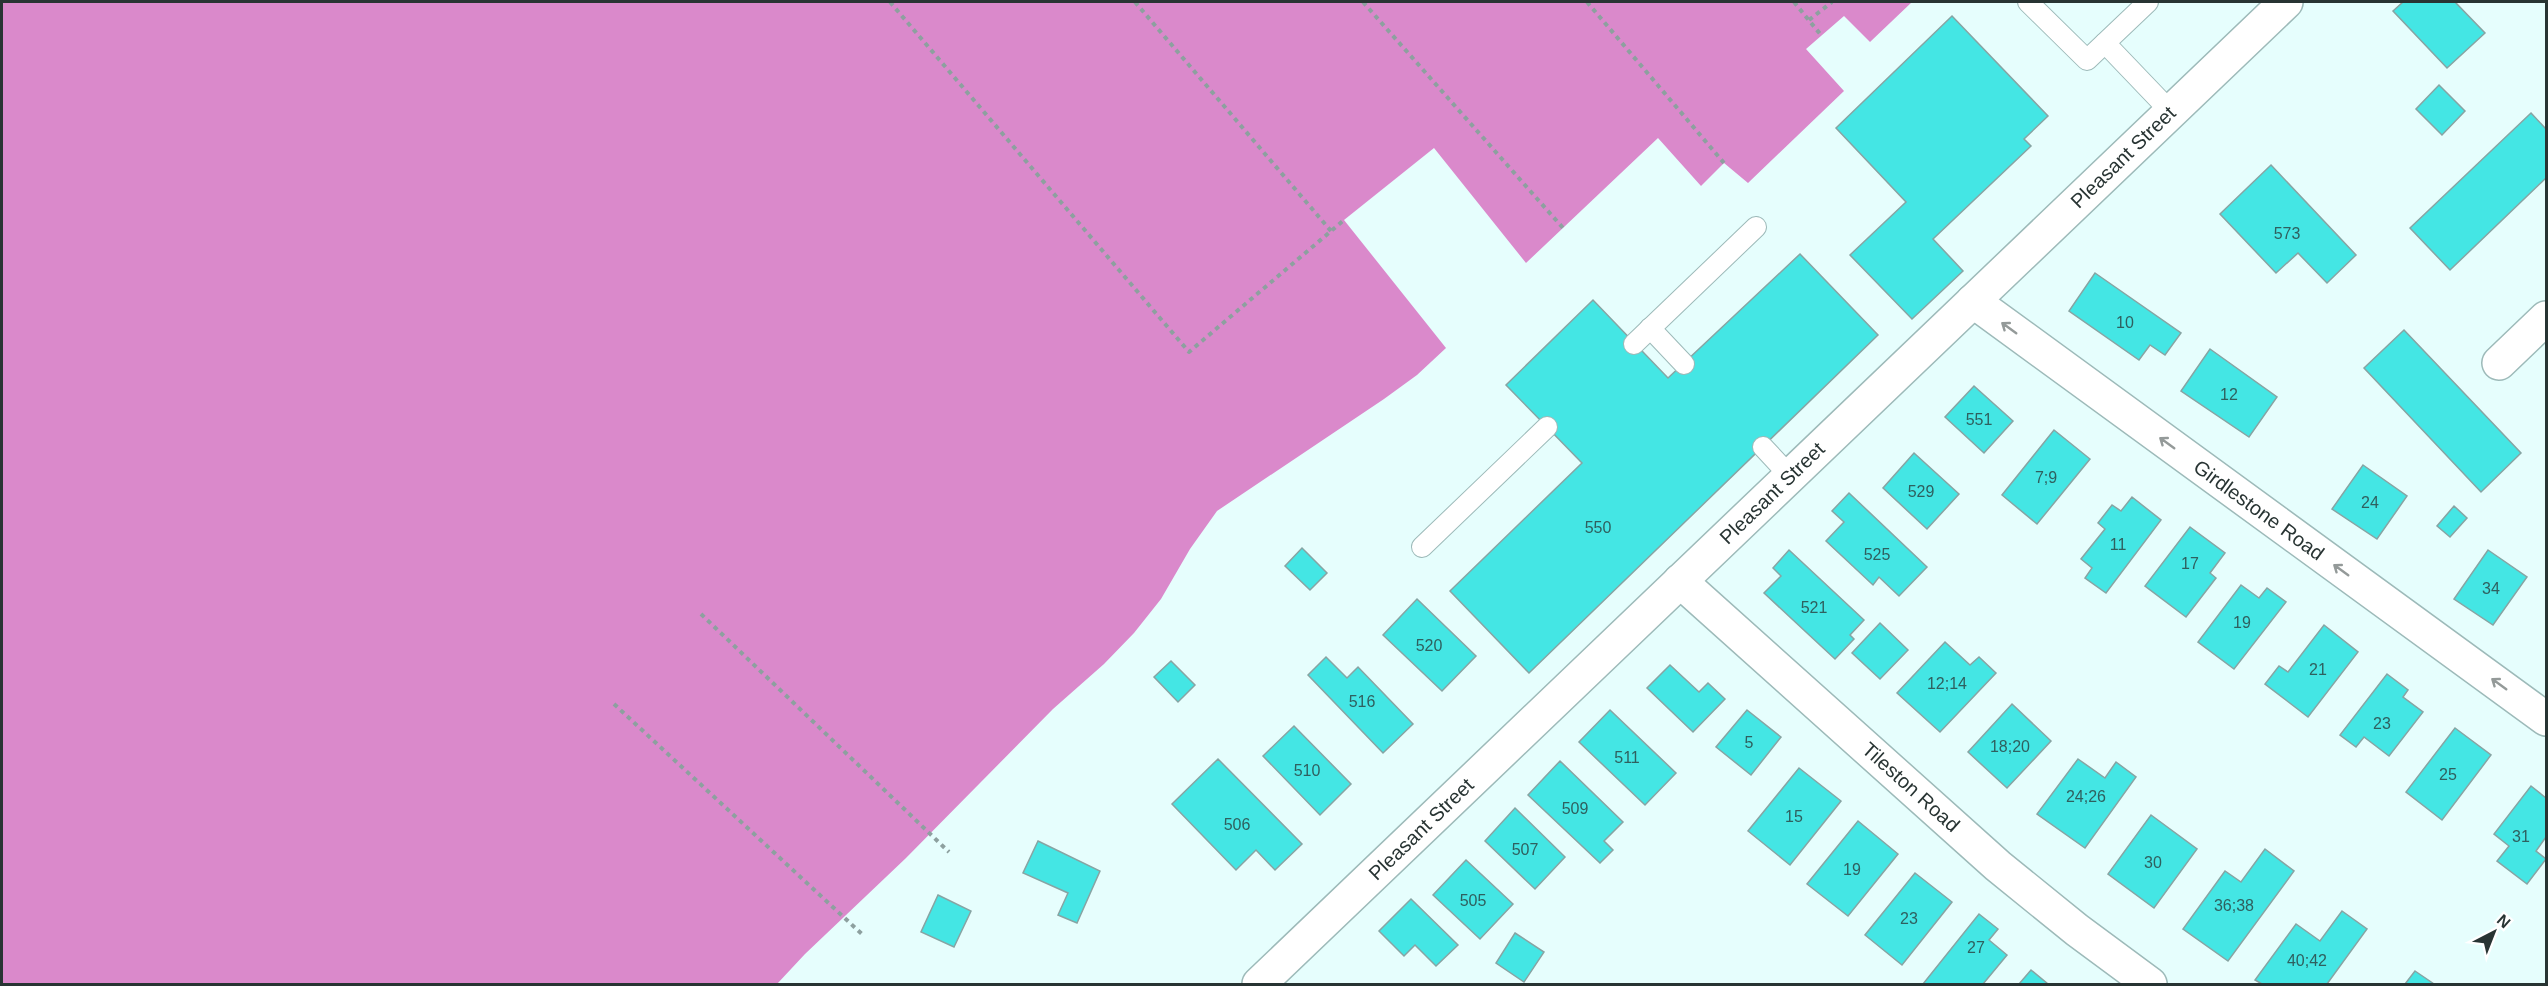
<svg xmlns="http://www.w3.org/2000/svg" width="2548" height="986" font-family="Arial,sans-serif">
	<rect width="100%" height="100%" fill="#e6fefd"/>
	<path fill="#da89cb" d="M2 2H1912L1870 42 1844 16 1806 49 1844 91 1748 183 1724 163 1701 186 1658 138 1526 263 1434 148 1344 220 1446 348 1417 375 1384 399 1217 511 1190 549 1161 599 1134 633 1104 664 1053 709 906 858 805 954 777 984H2Z"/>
	<g fill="#44e6e4" stroke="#87a4a3" stroke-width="1.5">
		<path d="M2403 2H2455L2485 33 2447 68 2393 11Z"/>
		<path d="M1952 16 2048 116 2024 139 2031 146 1933 239 1963 271 1912 319 1850 255 1906 202 1836 128Z"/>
		<path d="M2439 85 2465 111 2442 135 2416 109Z"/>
		<path d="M2531 113 2546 129V178L2450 270 2410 228Z"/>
		<path d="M2271 165 2356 255 2327 283 2298 253 2276 273 2220 214Z"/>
		<path d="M1800 254 1878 335 1529 673 1450 591 1582 463 1506 385 1593 300 1668 378Z"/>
		<path d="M2095 273 2181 333 2165 355 2150 345 2139 360 2069 311Z"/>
		<path d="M2404 330 2521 453 2481 492 2364 368Z"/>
		<path d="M2210 349 2277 397 2249 437 2181 391Z"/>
		<path d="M1974 386 2013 421 1984 453 1945 417Z"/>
		<path d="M2054 430 2090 459 2037 524 2002 495Z"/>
		<path d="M1914 453 1959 494 1927 529 1883 488Z"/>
		<path d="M2363 465 2407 496 2377 539 2332 509Z"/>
		<path d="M1849 493 1927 567 1899 596 1879 577 1873 585 1826 541 1844 522 1832 511Z"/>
		<path d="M2132 497 2161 520 2106 593 2085 578 2092 568 2081 559 2105 529 2098 523 2112 505 2121 511Z"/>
		<path d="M2454 506 2467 518 2450 537 2437 526Z"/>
		<path d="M2190 527 2225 553 2210 573 2216 578 2186 617 2145 586Z"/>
		<path d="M1302 548 1327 573 1310 590 1285 566Z"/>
		<path d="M1789 550 1864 620 1850 635 1854 639 1835 659 1764 593 1781 576 1773 568Z"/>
		<path d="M2488 550 2527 577 2493 625 2454 599Z"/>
		<path d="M2241 585 2259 598 2267 588 2286 602 2234 669 2198 642Z"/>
		<path d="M1417 599 1476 656 1442 691 1383 635Z"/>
		<path d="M1880 623 1908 650 1880 679 1852 653Z"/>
		<path d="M2324 625 2358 652 2308 717 2265 684 2279 666 2288 672Z"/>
		<path d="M1945 642 1970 665 1979 657 1996 673 1940 732 1897 693Z"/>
		<path d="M1326 657 1347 678 1358 667 1413 724 1383 753 1308 675Z"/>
		<path d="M1171 661 1195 685 1178 702 1154 677Z"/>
		<path d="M1670 665 1699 692 1708 683 1725 699 1693 732 1647 688Z"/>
		<path d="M2387 674 2408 690 2403 697 2423 712 2389 756 2364 737 2356 747 2340 735Z"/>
		<path d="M2012 704 2051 741 2007 788 1968 752Z"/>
		<path d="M1610 710 1676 773 1645 805 1579 742Z"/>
		<path d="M1747 710 1781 737 1751 775 1716 747Z"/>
		<path d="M1294 726 1351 784 1320 815 1263 756Z"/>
		<path d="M2455 728 2491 755 2442 820 2406 792Z"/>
		<path d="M1218 759 1302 844 1275 870 1256 850 1236 870 1172 804Z"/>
		<path d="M2078 759 2105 778 2116 762 2136 777 2085 848 2037 814Z"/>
		<path d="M1560 761 1623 822 1604 841 1613 850 1600 863 1528 795Z"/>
		<path d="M1799 768 1841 801 1790 865 1748 831Z"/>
		<path d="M2531 786 2546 798V837L2536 851 2546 859 2527 884 2497 861 2509 846 2494 834Z"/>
		<path d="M1515 808 1565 857 1535 889 1485 841Z"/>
		<path d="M2151 815 2197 849 2154 908 2108 874Z"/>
		<path d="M1858 821 1898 854 1848 916 1807 884Z"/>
		<path d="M1038 841 1100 871 1077 923 1058 915 1068 893 1023 873Z"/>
		<path d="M2265 849 2294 871 2228 961 2183 929 2225 871 2241 882Z"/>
		<path d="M1466 860 1513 904 1480 939 1433 895Z"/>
		<path d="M1915 873 1952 902 1902 965 1865 935Z"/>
		<path d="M938 895 971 911 954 947 921 932Z"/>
		<path d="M1411 899 1458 945 1436 966 1415 945 1404 956 1379 931Z"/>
		<path d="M2342 911 2367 929 2327 984H2262L2255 980 2296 924 2320 941Z"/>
		<path d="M1979 914 1998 929 1989 940 2007 955 1983 984H1923Z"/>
		<path d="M1515 933 1544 952 1524 982 1496 963Z"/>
		<path d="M2031 970 2048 984H2019Z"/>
		<path d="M2415 971 2434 984H2405Z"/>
	</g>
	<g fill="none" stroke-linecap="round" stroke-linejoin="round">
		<defs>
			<g id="service">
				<path d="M2028 2 2087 60 2148 2"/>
				<path d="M2105 43 2171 112"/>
				<path d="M1650 328 1684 364"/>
				<path d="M1634 344 1756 227"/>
				<path d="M1763 447 1790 476"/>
				<path d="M1422 547 1547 427"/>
			</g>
			<g id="minor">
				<path d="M1973 301 2546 719"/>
				<path d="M2499 363 2546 318"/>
				<path d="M1680 581 1998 866 2077 930 2150 984"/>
			</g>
			<path id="secondary" d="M1259 984 2286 2"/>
		</defs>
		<use href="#service" stroke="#9dbab9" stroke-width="22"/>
		<use href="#minor" stroke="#9dbab9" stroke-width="36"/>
		<use href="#secondary" stroke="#9dbab9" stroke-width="36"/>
		<g stroke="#8da09f" stroke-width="4" stroke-dasharray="4.5 4.5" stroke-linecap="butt">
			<path d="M890 2 1189 352 1344 220"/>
			<path d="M1135 2 1331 231"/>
			<path d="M1363 2 1563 228"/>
			<path d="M1587 2 1724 163"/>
			<path d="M1794 2 1821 35"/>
			<path d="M1809 20 1832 2"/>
			<path d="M701 614 949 852"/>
			<path d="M614 704 864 936"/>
		</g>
		<use href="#service" stroke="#fff" stroke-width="20"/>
		<use href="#minor" stroke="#fff" stroke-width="33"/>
		<use href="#secondary" stroke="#fff" stroke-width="33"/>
	</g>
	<defs><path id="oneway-shaft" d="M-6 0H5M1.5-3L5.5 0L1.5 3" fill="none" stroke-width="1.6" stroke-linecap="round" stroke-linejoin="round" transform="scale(1.5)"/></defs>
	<g stroke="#949a99">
		<use href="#oneway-shaft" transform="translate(2009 328) rotate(-144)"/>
		<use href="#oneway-shaft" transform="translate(2167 443) rotate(-144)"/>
		<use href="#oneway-shaft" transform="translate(2341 570) rotate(-144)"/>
		<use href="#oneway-shaft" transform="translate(2499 684) rotate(-144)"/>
	</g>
	<g text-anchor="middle" stroke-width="6" stroke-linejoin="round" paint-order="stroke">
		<g font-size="16" fill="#2f605f">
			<text x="2287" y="239">573</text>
			<text x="2125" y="328">10</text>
			<text x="2229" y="400">12</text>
			<text x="1979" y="425">551</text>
			<text x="2046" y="483">7;9</text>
			<text x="1921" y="497">529</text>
			<text x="2370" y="508">24</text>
			<text x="1598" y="533">550</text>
			<text x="2118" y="550">11</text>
			<text x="1877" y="560">525</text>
			<text x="2190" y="569">17</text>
			<text x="2491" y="594">34</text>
			<text x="1814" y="613">521</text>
			<text x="2242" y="628">19</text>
			<text x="1429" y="651">520</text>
			<text x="2318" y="675">21</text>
			<text x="1947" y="689">12;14</text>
			<text x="1362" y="707">516</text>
			<text x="2382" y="729">23</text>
			<text x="1749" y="748">5</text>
			<text x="2010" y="752">18;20</text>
			<text x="1627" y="763">511</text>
			<text x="1307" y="776">510</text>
			<text x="2448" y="780">25</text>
			<text x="2086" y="802">24;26</text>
			<text x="1575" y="814">509</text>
			<text x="1794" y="822">15</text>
			<text x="1237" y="830">506</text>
			<text x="2521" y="842">31</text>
			<text x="1525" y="855">507</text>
			<text x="2153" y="868">30</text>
			<text x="1852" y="875">19</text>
			<text x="1473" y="906">505</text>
			<text x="2234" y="911">36;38</text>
			<text x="1909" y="924">23</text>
			<text x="1976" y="953">27</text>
			<text x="2307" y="966">40;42</text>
		</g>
		<g font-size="20" fill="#283433" stroke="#fff">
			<text transform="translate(2123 157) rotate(-44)" y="7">Pleasant Street</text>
			<text transform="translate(1772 493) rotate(-44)" y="7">Pleasant Street</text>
			<text transform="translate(2259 510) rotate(36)" y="7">Girdlestone Road</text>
			<text transform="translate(1911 787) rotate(42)" y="7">Tileston Road</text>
			<text transform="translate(1421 829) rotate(-44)" y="7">Pleasant Street</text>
		</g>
	</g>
	<rect width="2548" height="986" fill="none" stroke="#283433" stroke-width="6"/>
	<g transform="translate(2494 932) rotate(42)" stroke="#ffffff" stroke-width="4.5" paint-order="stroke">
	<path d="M0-4.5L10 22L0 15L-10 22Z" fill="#283433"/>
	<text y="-9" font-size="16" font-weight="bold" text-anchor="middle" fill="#283433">N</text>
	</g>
</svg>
